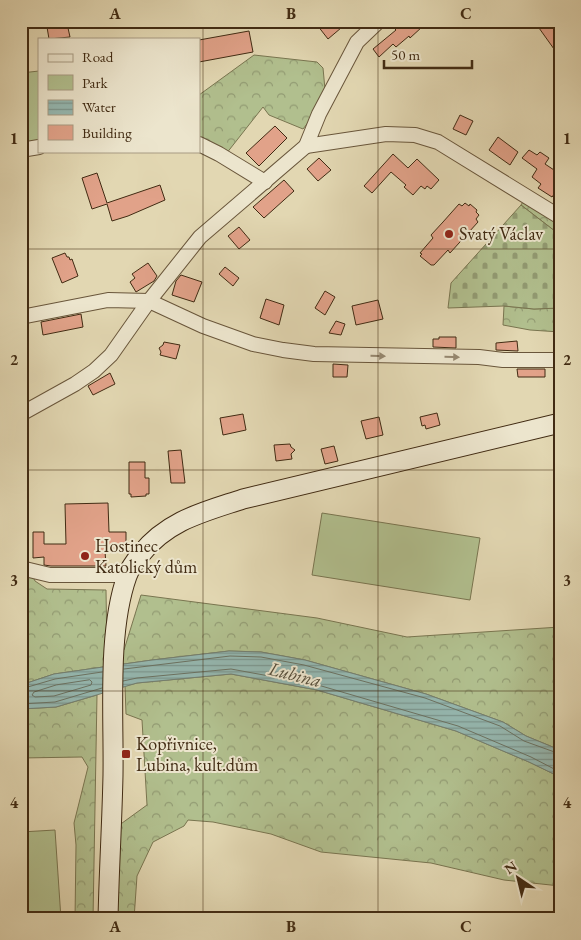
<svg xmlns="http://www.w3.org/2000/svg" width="581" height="940" font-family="'EB Garamond',serif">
	<defs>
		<pattern id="forest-crowns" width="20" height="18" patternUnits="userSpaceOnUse" patternTransform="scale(1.25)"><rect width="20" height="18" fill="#b1bf8e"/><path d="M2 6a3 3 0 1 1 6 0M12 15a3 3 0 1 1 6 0" fill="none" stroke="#929b73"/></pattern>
		<pattern id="cemetery-stones" width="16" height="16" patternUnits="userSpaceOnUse" patternTransform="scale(1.25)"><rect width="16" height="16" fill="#b1bf8e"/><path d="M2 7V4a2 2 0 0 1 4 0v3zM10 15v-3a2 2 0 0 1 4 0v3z" fill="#929b73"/></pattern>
		<pattern id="water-rules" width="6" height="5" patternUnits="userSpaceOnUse" patternTransform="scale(1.25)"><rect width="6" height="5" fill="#95b8b1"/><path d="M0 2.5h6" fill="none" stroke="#7b968f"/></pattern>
	</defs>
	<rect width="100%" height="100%" fill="#e2d7b2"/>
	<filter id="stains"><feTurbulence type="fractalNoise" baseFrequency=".004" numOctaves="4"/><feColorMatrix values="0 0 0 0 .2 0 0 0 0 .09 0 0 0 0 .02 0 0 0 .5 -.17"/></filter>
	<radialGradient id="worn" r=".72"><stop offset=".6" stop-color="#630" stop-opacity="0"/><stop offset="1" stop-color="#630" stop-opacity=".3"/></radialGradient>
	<g fill="#b1bf8e" stroke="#797550">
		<path d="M39 71V143L21 146V73Z"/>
		<path d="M322 513 480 538 470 600 312 575Z"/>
		<path d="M55 830 61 919H21V832Z"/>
	</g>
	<g fill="url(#forest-crowns)" stroke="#797550">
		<path d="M254 55 317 62 323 68 326 100 303 129 269 115 263 107 226 154 199 140V95Z"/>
		<path d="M524 200 560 223V235L521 205Z"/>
		<path d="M504 306 534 309 560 308V332L530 330 503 325Z"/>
		<path d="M21 575 33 577 35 581 47 589 106 590 107 653 124 650 141 595 317 618 407 637 560 627V750L526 736 503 722 426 694 305 660 261 652 229 651 152 660 54 674 21 685Z"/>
		<path d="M231 674 317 690 456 731 529 762 560 777V886L504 880 431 863 321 852 271 834 213 822 188 820 184 826 153 842 137 876 134 919H115L118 826 147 805 142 720 126 714 125 686 137 683Z"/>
		<path d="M97 695 93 919H75L76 845 74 823 88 767 82 757 21 758V709L56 707Z"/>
	</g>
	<path fill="url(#cemetery-stones)" stroke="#797550" d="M521 205 560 235V308L534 309 504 306 448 308 451 283Z"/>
	<path fill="url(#water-rules)" stroke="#738072" d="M229 651 261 652 305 660 426 694 503 722 526 736 560 750V777L529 762 456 731 317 690 231 674 137 683 56 707 21 709V685L54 674 152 660Z"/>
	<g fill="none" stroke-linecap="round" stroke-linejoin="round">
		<g stroke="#6b7262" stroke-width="1">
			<path d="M124 669 230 656 261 657 304 665 425 698 500 726 524 741 560 754"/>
			<path d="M90 680 92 682 91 685 54 696 35 697 32 695 34 692 56 685Z"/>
			<path d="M123 681 137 678 231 669 318 685 458 726 531 757 560 772"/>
			<path d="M21 689 55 679 102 672"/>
			<path d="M21 704 55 702 102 688"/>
		</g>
	</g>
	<g fill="#e1a289" stroke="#412b13">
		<path d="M46 21H61L62 28H68L70 37 49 39Z"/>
		<path d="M314 21H336L341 28 328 39Z"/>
		<path d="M397 21H418L422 27 410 38 409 36 396 47 393 44 379 57 373 49 396 30 395 29 400 25Z"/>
		<path d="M534 21H555L560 28V45L554 49Z"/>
		<path d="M249 31 253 52 199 62V40Z"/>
		<path d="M460 115 473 121 466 135 453 129Z"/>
		<path d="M275 126 287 138 259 166 246 153Z"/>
		<path d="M498 137 518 152 510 165 489 150Z"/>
		<path d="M529 150 537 155 540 152 549 158 545 164 560 174V196L555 193 552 197 538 188 541 184 532 177 537 169 522 158Z"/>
		<path d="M393 154 408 168 417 159 439 180 431 189 427 186 425 189 421 186 413 195 404 187 406 185 391 172 372 193 364 186Z"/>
		<path d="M319 158 331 170 318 181 307 169Z"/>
		<path d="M97 173 107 203 160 185 165 200 128 216 112 221 107 204 92 209 82 178Z"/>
		<path d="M284 180 294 191 264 218 253 207Z"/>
		<path d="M465 203 469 206 470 204 477 210 476 212 479 215 476 219 478 222 450 253 448 250 434 265H431L420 256 422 254 420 253 433 238 431 235 443 222 459 204 462 206Z"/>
		<path d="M239 227 250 240 239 249 228 236Z"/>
		<path d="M65 253 67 257H69L70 260 72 259 78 276 62 283 52 258Z"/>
		<path d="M148 263 157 276 154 281 136 292 130 282 135 278 132 274Z"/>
		<path d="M225 267 239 278 233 286 219 274Z"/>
		<path d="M181 275 202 282 194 302 172 295 176 281Z"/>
		<path d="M325 291 335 297 325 315 315 308Z"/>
		<path d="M266 299 284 305 279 325 260 318Z"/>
		<path d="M378 300 383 319 356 325 352 306Z"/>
		<path d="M81 314 83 327 43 335 41 322Z"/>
		<path d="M336 321 345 324 341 335 329 333Z"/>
		<path d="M439 337H456V348L433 347V339H439Z"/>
		<path d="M517 341 518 351 496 350V343Z"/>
		<path d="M164 342 180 345 176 359 160 355 161 352 159 348 163 345Z"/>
		<path d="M333 364 348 365 347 377H333Z"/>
		<path d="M517 369H545V377H518Z"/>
		<path d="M110 373 115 384 93 395 88 386Z"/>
		<path d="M437 413 440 425 426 429 425 425 422 426 420 417Z"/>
		<path d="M243 414 246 430 223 435 220 418Z"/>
		<path d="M379 417 383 435 366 439 361 421Z"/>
		<path d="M290 444 291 447 295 450 291 454 292 459 276 461 274 445Z"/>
		<path d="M334 446 338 461 325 464 321 449Z"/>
		<path d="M181 450 185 483H171L168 451Z"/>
		<path d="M129 462H145V478H149V494H146V496L131 497V494H129Z"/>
		<path d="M108 503 109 532H126V551H105L106 566H51L44 565V557L33 558V532H44V544H66L65 504Z"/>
	</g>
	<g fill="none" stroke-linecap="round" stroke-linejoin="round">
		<defs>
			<g id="street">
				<path d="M199 144 219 154 265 182"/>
				<path d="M306 146 386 134 415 135 438 142 560 217"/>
				<path d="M21 150 39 147"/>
				<path d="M21 317 108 300 149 301 203 326 253 344 283 350 314 354 479 357 503 360H560"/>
				<path d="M21 414 75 384 94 371 111 355 149 301 200 237 306 146 319 114 357 42 379 21"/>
				<path d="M21 568 50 575H127"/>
			</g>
			<path id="secondary" d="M108 919C109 871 112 823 113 775 114 715 107 632 127 576 130 568 136 560 141 554 168 520 204 512 243 499L560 423"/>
		</defs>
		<use href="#street" stroke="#69563b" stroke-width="16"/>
		<use href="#secondary" stroke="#412b13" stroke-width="21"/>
		<use href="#street" stroke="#ece5cd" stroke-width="14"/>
		<use href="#secondary" stroke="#ece5cd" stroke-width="19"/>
	</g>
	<defs><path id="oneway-solid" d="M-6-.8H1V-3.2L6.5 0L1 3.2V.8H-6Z" transform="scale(1.25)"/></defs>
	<g fill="#968870">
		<use href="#oneway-solid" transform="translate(378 356) rotate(2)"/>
		<use href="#oneway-solid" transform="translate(452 357) rotate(1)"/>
	</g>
	<path fill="none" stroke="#412b13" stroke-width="1" stroke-opacity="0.55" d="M203 21V919M378 21V919M21 249H560M21 470H560M21 691H560"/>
	<g fill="#8f2418" stroke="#ece5cd" stroke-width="2">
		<circle cx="449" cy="234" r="5"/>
		<circle cx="85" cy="556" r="5"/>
		<rect x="121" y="749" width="10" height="10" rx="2.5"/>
	</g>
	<g text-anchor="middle" stroke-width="4" stroke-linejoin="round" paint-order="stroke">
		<g font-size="18" fill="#412b13" stroke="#ece5cd" text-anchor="start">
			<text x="459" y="240">Svatý Václav</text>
			<text x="95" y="552">Hostinec<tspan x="95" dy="21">Katolický dům</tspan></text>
			<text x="136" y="750">Kopřivnice,<tspan x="136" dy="21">Lubina, kult.dům</tspan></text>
		</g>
		<g font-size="19" font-style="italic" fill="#564e3a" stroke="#ece5cd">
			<text transform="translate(295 674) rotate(14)" y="7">Lubina</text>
		</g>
	</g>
	<rect width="581" height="940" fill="none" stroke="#e2d7b2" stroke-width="55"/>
	<rect x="38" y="38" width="162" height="115" fill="#ece5cd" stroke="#a89b83"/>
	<rect x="48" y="54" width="25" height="8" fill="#ece5cd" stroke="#a89b83"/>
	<text x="82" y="62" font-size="15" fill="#412b13">Road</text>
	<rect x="48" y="75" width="25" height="15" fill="#b1bf8e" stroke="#a89b83"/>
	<text x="82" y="88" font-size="15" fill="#412b13">Park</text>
	<rect x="48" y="100" width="25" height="15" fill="url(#water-rules)" stroke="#a89b83"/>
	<text x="82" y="112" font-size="15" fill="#412b13">Water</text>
	<rect x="48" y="125" width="25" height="15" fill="#e1a289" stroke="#a89b83"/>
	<text x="82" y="138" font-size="15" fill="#412b13">Building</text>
	<g transform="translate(518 878) rotate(325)" stroke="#ece5cd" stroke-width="4" paint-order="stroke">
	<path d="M0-4L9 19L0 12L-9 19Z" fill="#412b13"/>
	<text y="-8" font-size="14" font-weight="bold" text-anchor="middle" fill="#412b13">N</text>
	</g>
	<path d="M384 60v8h88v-8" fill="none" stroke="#412b13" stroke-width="2.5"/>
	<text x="391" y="60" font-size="15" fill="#412b13" stroke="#ece5cd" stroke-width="4" paint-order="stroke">50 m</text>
	<rect x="28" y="28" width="526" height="884" fill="none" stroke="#412b13" stroke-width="2"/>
	<g font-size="16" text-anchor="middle" font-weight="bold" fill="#412b13">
		<text x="115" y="19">A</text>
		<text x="291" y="19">B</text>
		<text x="466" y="19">C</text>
		<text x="14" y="144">1</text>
		<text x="567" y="144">1</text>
		<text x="14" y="365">2</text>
		<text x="567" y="365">2</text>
		<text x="14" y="586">3</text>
		<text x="567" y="586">3</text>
		<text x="14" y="808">4</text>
		<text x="567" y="808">4</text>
		<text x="115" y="932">A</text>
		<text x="291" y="932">B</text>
		<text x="466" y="932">C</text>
	</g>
	<rect width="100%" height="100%" filter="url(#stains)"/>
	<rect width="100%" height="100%" fill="url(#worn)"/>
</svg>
